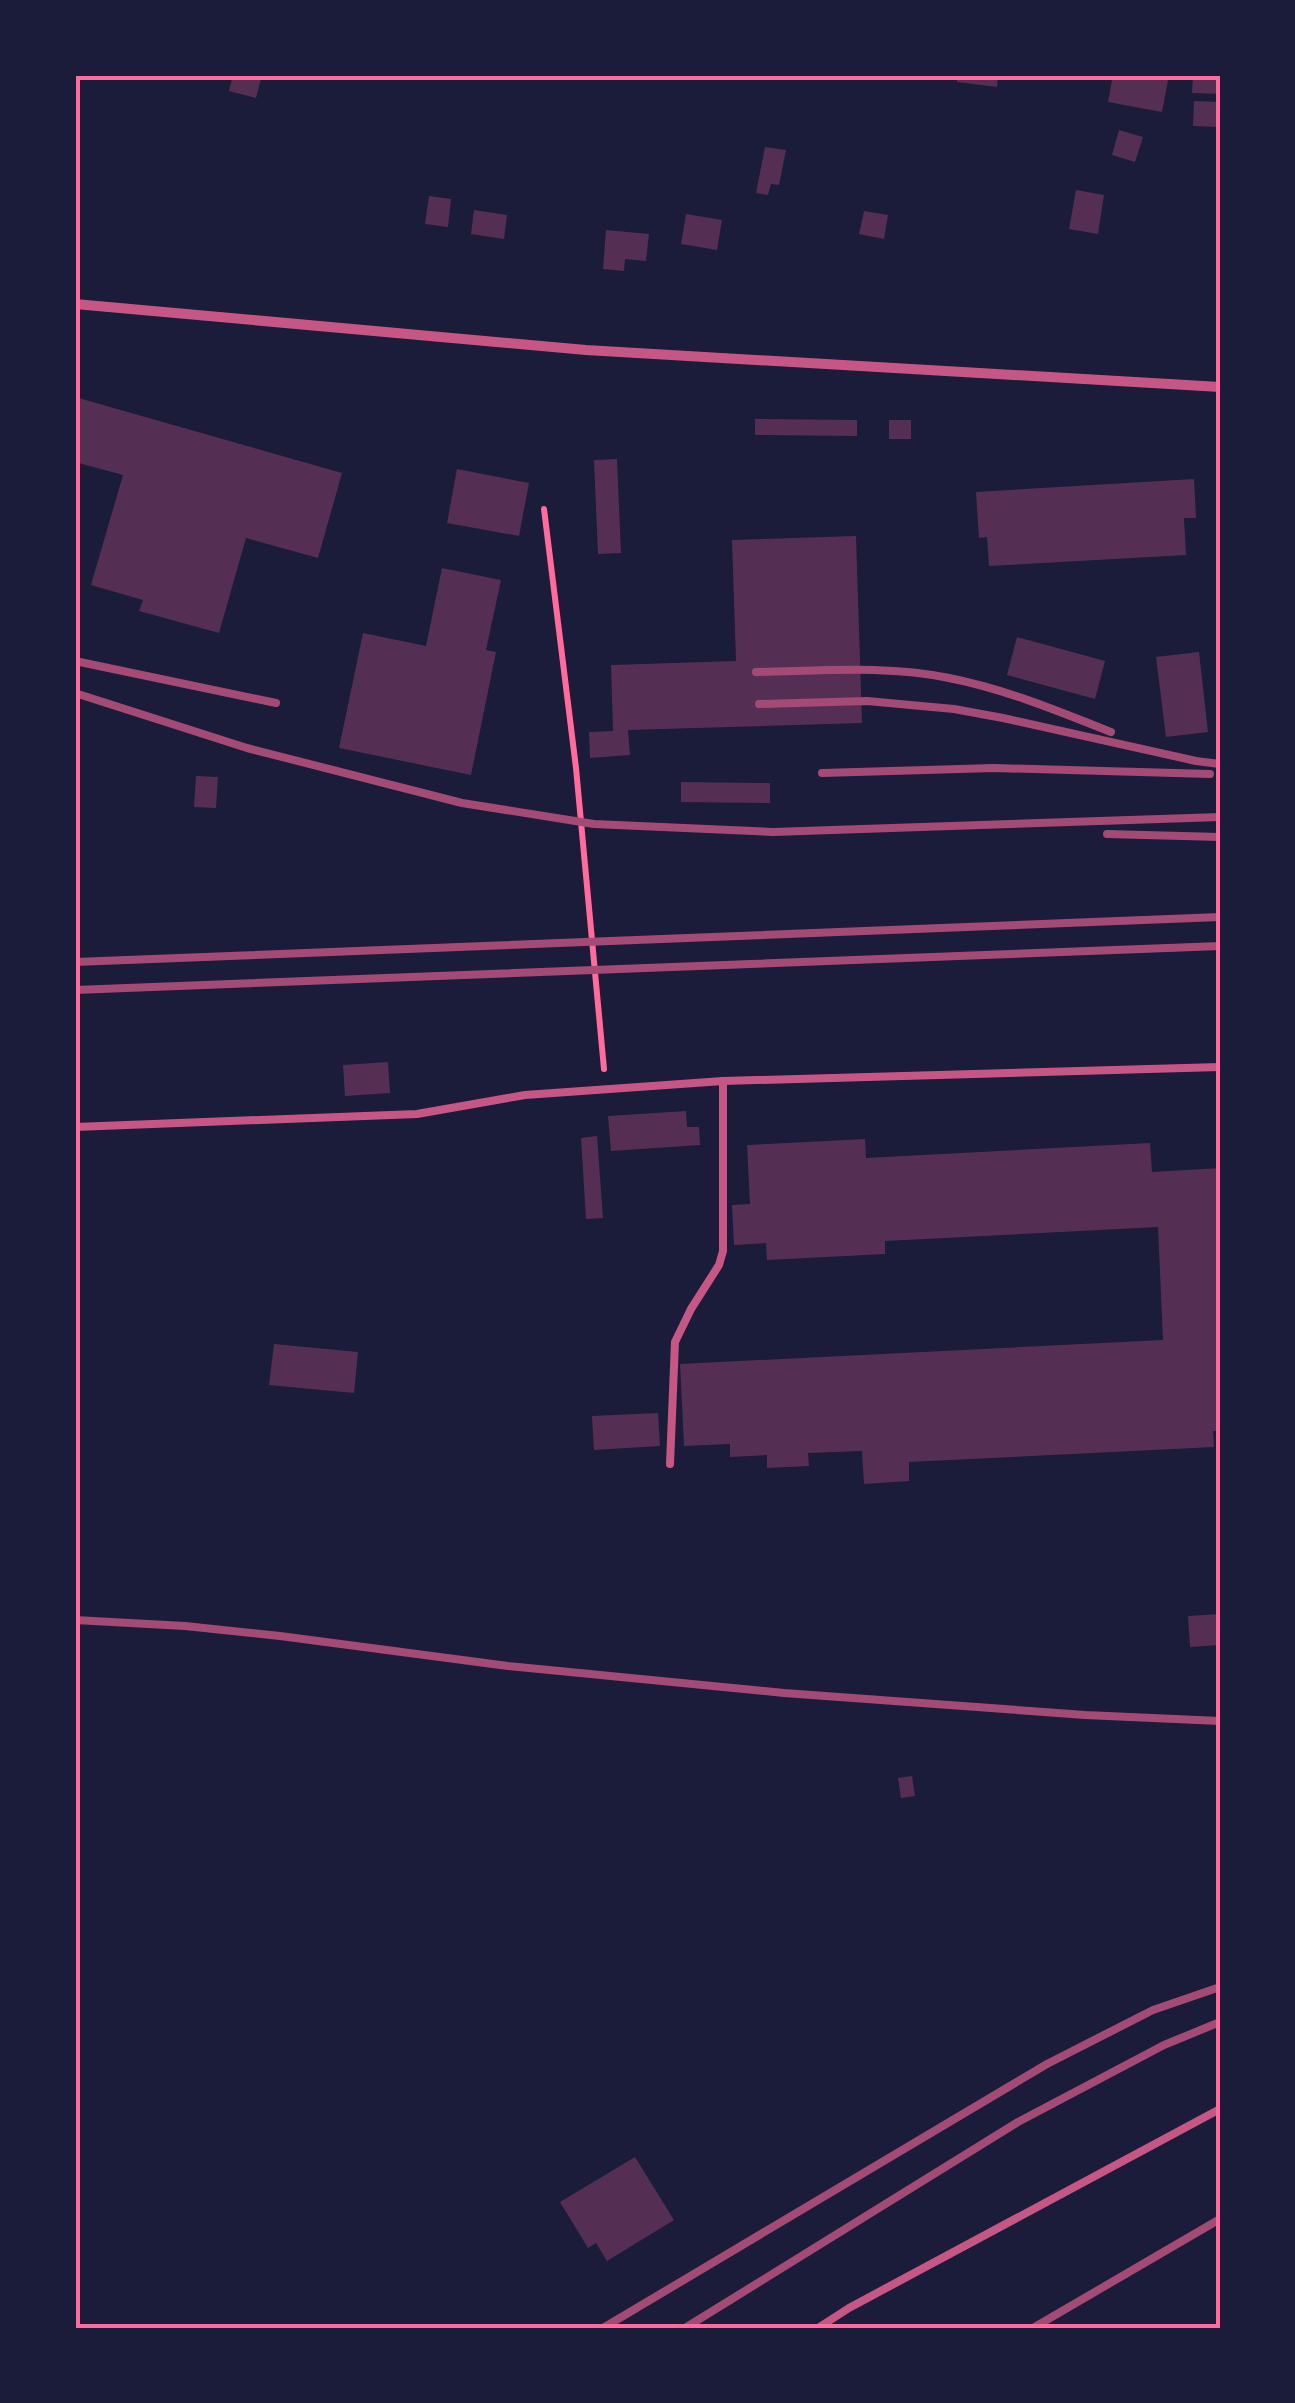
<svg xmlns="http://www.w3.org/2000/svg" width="1295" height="2403" font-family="Raleway,sans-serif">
	<rect width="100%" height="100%" fill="#1b1b3a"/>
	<g fill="#542f53">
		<path d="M233 75H262L256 98 229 91Z"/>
		<path d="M958 75H998L997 87 957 82Z"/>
		<path d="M1113 75H1169L1162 112 1108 102Z"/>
		<path d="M1193 75H1220V94L1192 93Z"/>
		<path d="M1194 101 1220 102 1218 127 1193 126Z"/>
		<path d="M1119 130 1143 137 1135 162 1112 155Z"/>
		<path d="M765 147 786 150 779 185 771 184 768 195 756 193Z"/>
		<path d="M1076 190 1104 195 1098 234 1069 229Z"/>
		<path d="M429 196 451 199 448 227 425 224Z"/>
		<path d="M474 210 507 215 504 239 471 234Z"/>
		<path d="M864 211 888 215 884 239 859 234Z"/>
		<path d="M686 214 722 220 717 250 681 244Z"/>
		<path d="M606 230 649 234 646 261 625 259 624 271 603 269Z"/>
		<path d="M75 397 342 473 318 558 246 538 219 633 139 611 143 600 91 585 123 475 75 462Z"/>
		<path d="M755 419 857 420V436L755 435Z"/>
		<rect x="889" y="420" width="22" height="19"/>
		<path d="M617 459 621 553 598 554 594 460Z"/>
		<path d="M457 469 529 483 519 536 447 523Z"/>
		<path d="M1194 479 1196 518H1184L1186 555 989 566 987 537 979 538 976 492Z"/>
		<path d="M856 536 862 723 628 730 630 755 590 758 589 732 613 731 611 665 736 661 732 540Z"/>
		<path d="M442 568 501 580 486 650 496 652 471 775 339 748 363 633 426 646Z"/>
		<path d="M1017 637 1105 661 1095 699 1007 675Z"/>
		<path d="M1199 652 1208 732 1166 737 1156 657Z"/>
		<path d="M196 776 218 777 216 808 194 807Z"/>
		<path d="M681 782 770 783V803L681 802Z"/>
		<path d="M388 1062 390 1093 345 1096 343 1065Z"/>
		<path d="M686 1111 687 1127H699L700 1145 611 1151 608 1116Z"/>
		<path d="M597 1136 603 1218 586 1219 581 1138Z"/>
		<path d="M865 1139 866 1158 1150 1143 1152 1172 1220 1168V1431H1213L1214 1447 909 1462V1481L864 1484 862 1451 808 1453 809 1466 767 1468V1455L730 1457V1444L684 1446 680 1364 1163 1340 1158 1227 885 1241V1254L767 1260 766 1243 734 1245 732 1205 750 1204 747 1145Z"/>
		<path d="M274 1344 358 1352 354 1393 269 1385Z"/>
		<path d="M658 1413 660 1446 594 1450 592 1416Z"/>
		<path d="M1220 1614V1645L1190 1647 1188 1616Z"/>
		<path d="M912 1776 915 1796 901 1798 898 1778Z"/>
		<path d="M635 2157 674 2220 607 2261 596 2243 588 2248 560 2202Z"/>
	</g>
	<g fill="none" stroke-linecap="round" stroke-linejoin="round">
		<path stroke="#ff6b9d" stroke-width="6" d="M544 509 576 768 604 1069"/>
		<g stroke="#c65784" stroke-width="8">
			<path d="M75 1127 417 1114 525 1095 723 1081 1220 1067"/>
			<path d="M670 1464 675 1342 691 1309 719 1265 723 1251V1081"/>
			<path d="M818 2328 849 2308 1220 2109"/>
		</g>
		<path stroke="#c65784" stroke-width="10" d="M75 304 586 350 1220 387"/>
		<g stroke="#a44b75" stroke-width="8">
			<path d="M75 661 276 703"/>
			<path d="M756 672C820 671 887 665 949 678 1005 689 1058 711 1111 732"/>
			<path d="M75 693 247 748 462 803 594 824 773 832 1220 817"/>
			<path d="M759 704 867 701 954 709 1003 718 1196 761 1220 764"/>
			<path d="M822 773 994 768 1210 774"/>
			<path d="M1107 834 1220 837"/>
			<path d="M75 962 1220 917"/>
			<path d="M75 990 1220 946"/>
			<path d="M75 1620 185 1626 280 1636 508 1666 784 1693 1085 1715 1220 1721"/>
			<path d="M603 2328 1047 2064 1153 2010 1220 1987"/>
			<path d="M685 2328 1018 2122 1164 2045 1220 2022"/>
			<path d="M1033 2328 1220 2219"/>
		</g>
	</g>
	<rect width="1295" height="2403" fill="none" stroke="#1b1b3a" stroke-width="155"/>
	<rect x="78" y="78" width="1140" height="2248" fill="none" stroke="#ff6b9d" stroke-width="4"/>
</svg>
